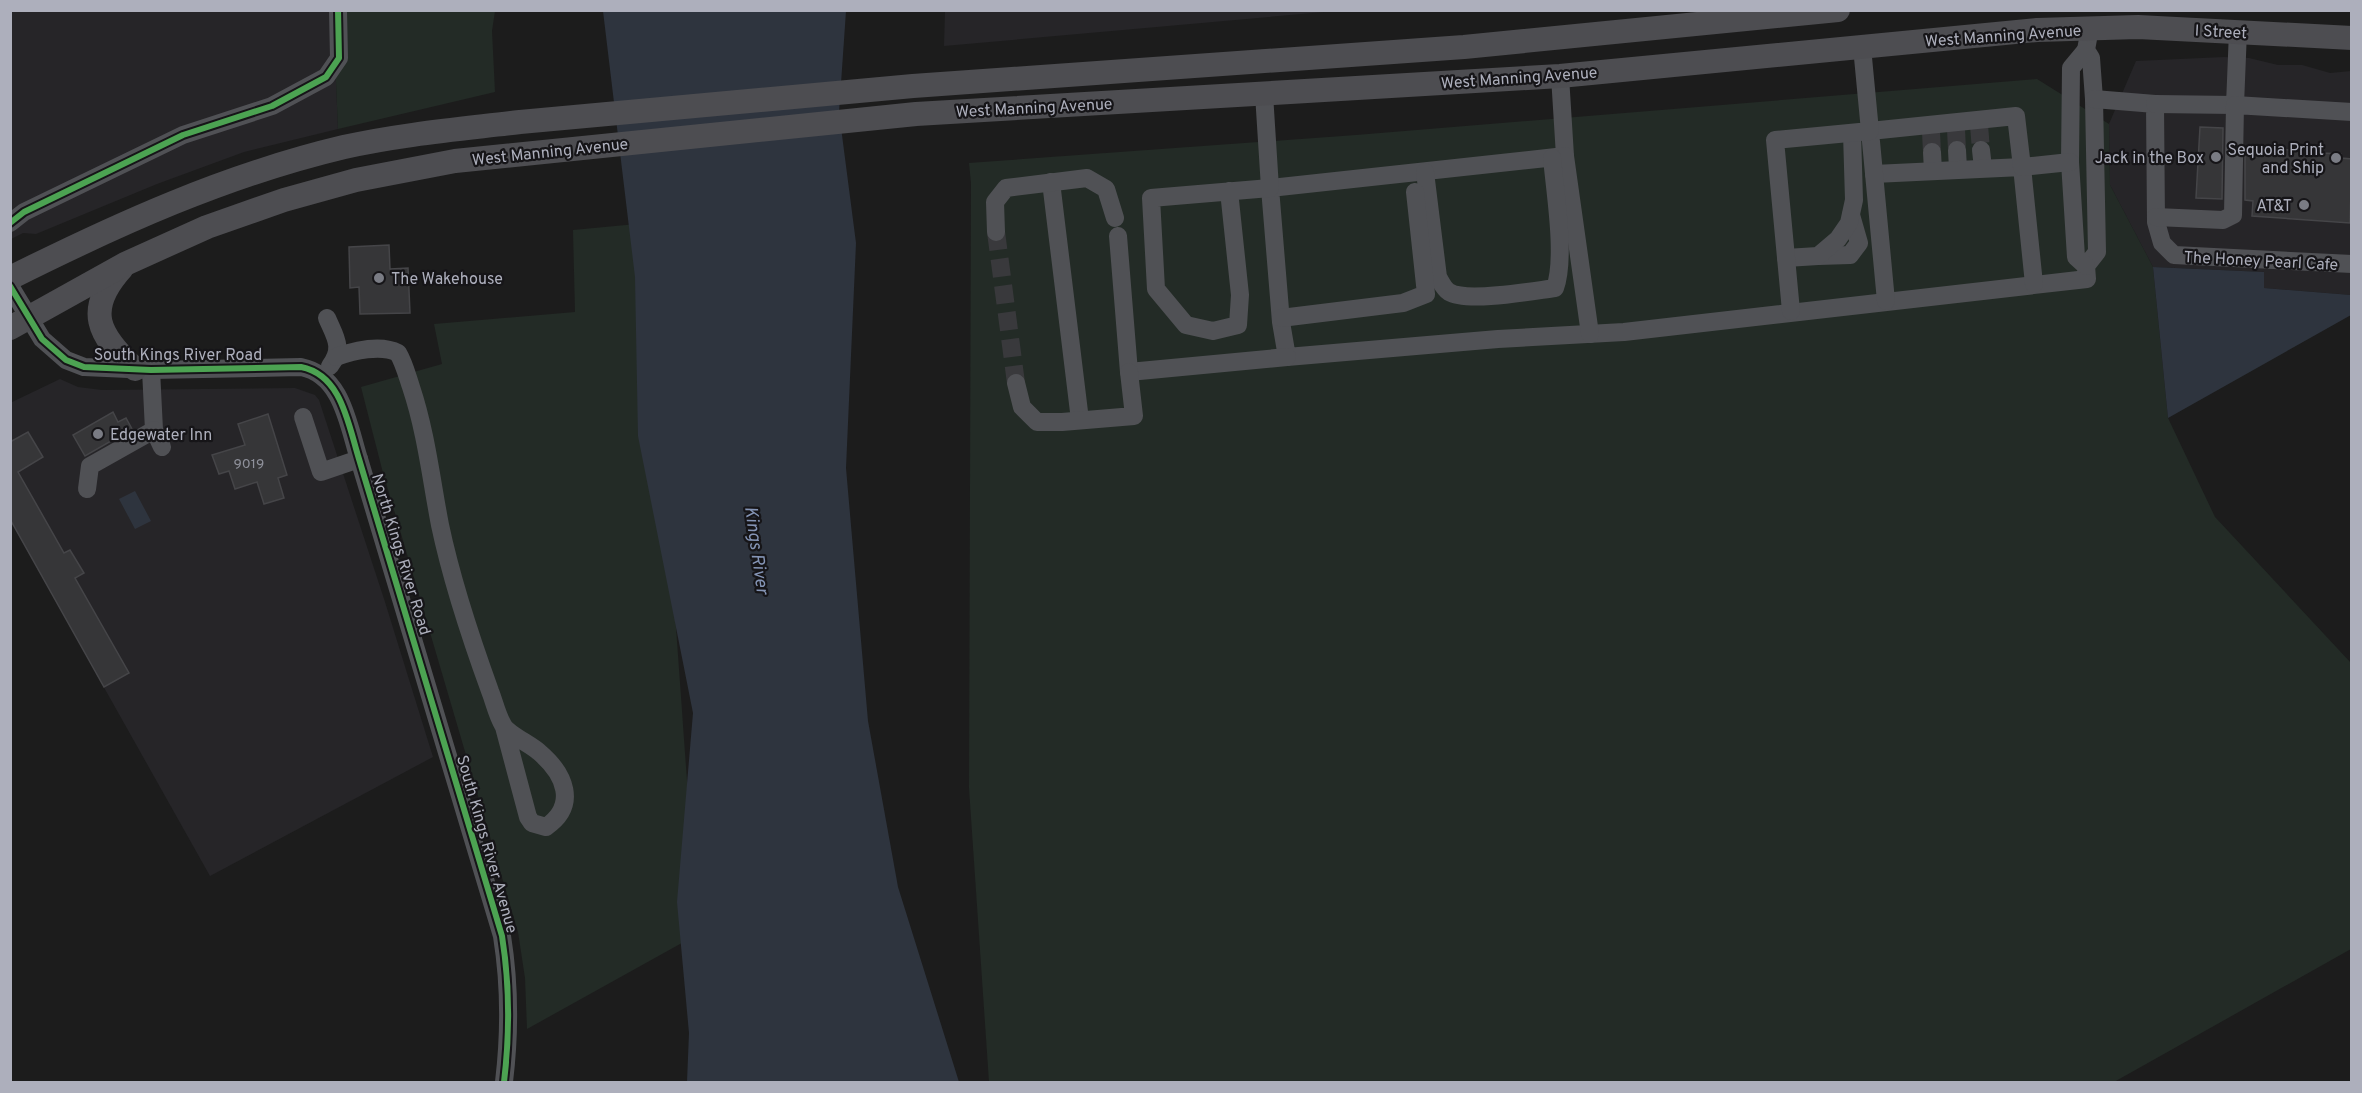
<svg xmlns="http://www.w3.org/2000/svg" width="2362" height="1093" font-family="Overpass,sans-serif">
	<rect width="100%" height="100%" fill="#1c1c1c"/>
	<g fill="#262528">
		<path d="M11 11H333L338 129 244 152 157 184 36 234 23 233 11 239Z"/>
		<path d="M945 11V10L1335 11 944 46Z"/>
		<path d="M2224 57 2249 58 2278 65H2302L2330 73 2351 71V295L2264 288V272L2153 267 2110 185 2109 124 2136 61Z"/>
		<path d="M60 379 78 387 102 390 295 388 315 395 319 400 385 602 433 757 210 876 11 522 10 403Z"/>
	</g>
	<g fill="#232b26">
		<path d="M333 11H495L492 31 495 92 338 129Z"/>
		<path d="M2037 79 2109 124 2110 185 2153 267 2168 418 2215 517 2351 663V949L2114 1082H989L969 788 971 183 969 163 1356 135Z"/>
		<path d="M647 223 698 934 527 1029 525 978 518 932 382 469 361 387 442 364 434 324 575 312 573 230Z"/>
	</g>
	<g fill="#2e343e">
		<path d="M603 11H846L839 112 856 243 846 468 868 721 898 887 959 1082H687L689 1033 677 902 693 713 638 436 635 277Z"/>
		<path d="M2153 267 2264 272V288L2351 295V315L2168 418Z"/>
		<path d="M135 491 151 521 135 529 119 499Z"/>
	</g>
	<g fill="#363638" stroke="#454548" stroke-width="1.5">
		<path d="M2200 127 2223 128 2222 199 2196 198Z"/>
		<path d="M2292 147 2322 149V153L2341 154V158L2352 159 2350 223 2252 216 2253 201 2245 200V151L2272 153V149L2292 150Z"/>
		<path d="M389 245 390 269 408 268 410 313 360 314 359 287 350 288 349 247Z"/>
		<path d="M113 412 118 422 126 418 132 429 85 456 73 435Z"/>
		<path d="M268 414 287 475 278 478 284 498 264 504 257 482 235 489 229 471 219 474 212 455 245 445 238 424Z"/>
		<path d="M28 432 43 457 18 472 64 553 70 550 84 573 75 578 129 673 104 687 10 519V442Z"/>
	</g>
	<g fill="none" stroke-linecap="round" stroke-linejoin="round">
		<g stroke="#39393c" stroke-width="18" stroke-dasharray="18 9" stroke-linecap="butt">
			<path d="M1979 125 1981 150"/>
			<path d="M1956 129 1957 150"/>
			<path d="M1931 132 1932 152"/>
			<path d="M996 232 1016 383"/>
		</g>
		<g stroke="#505155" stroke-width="18">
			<path d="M1560 76 1565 156 1270 188 1281 322 1287 357 1498 339 1624 332 2087 279 2086 266 2097 252 2094 99 2091 58 2086 50 2090 28"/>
			<path d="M2094 99 2155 104 2156 222 2162 243 2174 255 2352 264"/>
			<path d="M2155 104 2235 105 2238 31"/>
			<path d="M1957 150 1958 169"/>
			<path d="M1981 150 1983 168"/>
			<path d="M1932 152 1933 171"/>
			<path d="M1565 156 1590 334"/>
			<path d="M1425 172 1438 277C1441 282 1444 289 1449 292 1467 303 1532 291 1555 288 1566 258 1555 192 1552 158"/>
			<path d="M1874 174 2022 167 2034 284"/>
			<path d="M1051 182 1080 420"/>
			<path d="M1229 191 1240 295 1238 325 1213 331 1186 325 1156 289 1151 198 1270 188 1264 94"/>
			<path d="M2156 217 2223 220 2233 215 2235 105 2352 112"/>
			<path d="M10 223 24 212 183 135 272 106 326 77 339 58 338 10"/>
			<path d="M996 232 995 202 1006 188 1087 178 1106 189 1115 218"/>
			<path d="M1118 236 1129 372 1287 357"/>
			<path d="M1818 256 1850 255 1859 243 1851 215"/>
			<path d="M1786 258 1818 256 1838 239 1849 223 1854 200 1852 133"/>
			<path d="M2086 266 2076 257 2070 162 2071 68 2086 50"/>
			<path d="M10 286 42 339 66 360 84 367 151 370 301 367C342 375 348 424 359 459L502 936C510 986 510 1032 504 1082"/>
			<path d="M1886 301 1870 131 2016 116 2022 167 2070 162"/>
			<path d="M1791 311 1775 140 1870 131 1862 47"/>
			<path d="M327 318C335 337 344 347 330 366"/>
			<path d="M1281 318 1403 303 1426 294 1415 192"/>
			<path d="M336 357C353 351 381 344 398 353 404 363 407 375 411 387 426 432 431 478 440 525 452 582 470 636 490 691 494 701 497 715 503 725 508 734 530 744 539 752 565 774 578 805 546 827L532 823 528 817 504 727"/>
			<path d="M151 370 154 430 162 447"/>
			<path d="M1016 383 1022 407 1037 422H1062L1134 416 1129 372"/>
			<path d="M303 417 321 472 359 459"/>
			<path d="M87 489 90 466 154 430"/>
		</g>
		<g stroke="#4d4d51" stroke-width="24">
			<path d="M122 268C84 310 98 335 135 369"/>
			<path d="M10 278C118 224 226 175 344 147 402 134 462 129 520 122L913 86 1464 47 1838 10"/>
			<path d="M10 328 125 264 207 227 284 200 356 180 455 161 916 114 1560 76 2037 30 2138 27 2352 38"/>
		</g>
		<defs>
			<g id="cycleway">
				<path d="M10 223 24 212 183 135 272 106 326 77 339 58 338 10"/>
				<path d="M10 286 42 339 66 360 84 367 151 370 301 367C342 375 348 424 359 459L502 936C510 986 510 1032 504 1082"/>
			</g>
		</defs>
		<use href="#cycleway" stroke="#161518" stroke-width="10"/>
		<use href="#cycleway" stroke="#4ca352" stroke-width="6"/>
	</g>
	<g fill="#7a7c84" stroke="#161518" stroke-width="2">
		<circle cx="2216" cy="157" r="6"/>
		<circle cx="2336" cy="158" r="6"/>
		<circle cx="2304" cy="205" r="6"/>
		<circle cx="379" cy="278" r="6"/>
		<circle cx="98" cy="434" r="6"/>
	</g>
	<g text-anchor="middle" stroke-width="4.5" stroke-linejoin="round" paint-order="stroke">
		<g font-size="14" fill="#8f919b">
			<text x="249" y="468">9019</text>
		</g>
		<g font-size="16" fill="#adafbc" stroke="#161518">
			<text transform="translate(2221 31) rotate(3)" y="6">I Street</text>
			<text transform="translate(2003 35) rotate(-4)" y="6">West Manning Avenue</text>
			<text transform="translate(1519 77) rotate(-4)" y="6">West Manning Avenue</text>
			<text transform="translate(1034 107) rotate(-3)" y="6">West Manning Avenue</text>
			<text transform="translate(550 151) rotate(-6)" y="6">West Manning Avenue</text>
			<text transform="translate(2261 260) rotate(3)" y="6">The Honey Pearl Cafe</text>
			<text x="178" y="360">South Kings River Road</text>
			<text transform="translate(402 554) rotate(73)" y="6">North Kings River Road</text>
			<text transform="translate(488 844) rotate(74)" y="6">South Kings River Avenue</text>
		</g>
		<g font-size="16" fill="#adafbc" stroke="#161518" text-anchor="end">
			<text x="2324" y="155">Sequoia Print<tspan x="2324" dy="18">and Ship</tspan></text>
			<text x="2204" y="163">Jack in the Box</text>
			<text x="2292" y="211">AT&amp;T</text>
			<text x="391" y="284" text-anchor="start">The Wakehouse</text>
			<text x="110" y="440" text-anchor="start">Edgewater Inn</text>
		</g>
		<g font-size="18" font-style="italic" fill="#8595b6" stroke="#161518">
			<text transform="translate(757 550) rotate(82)" y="6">Kings River</text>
		</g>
	</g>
	<rect width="2362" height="1093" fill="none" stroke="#adafbc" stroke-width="24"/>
</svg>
